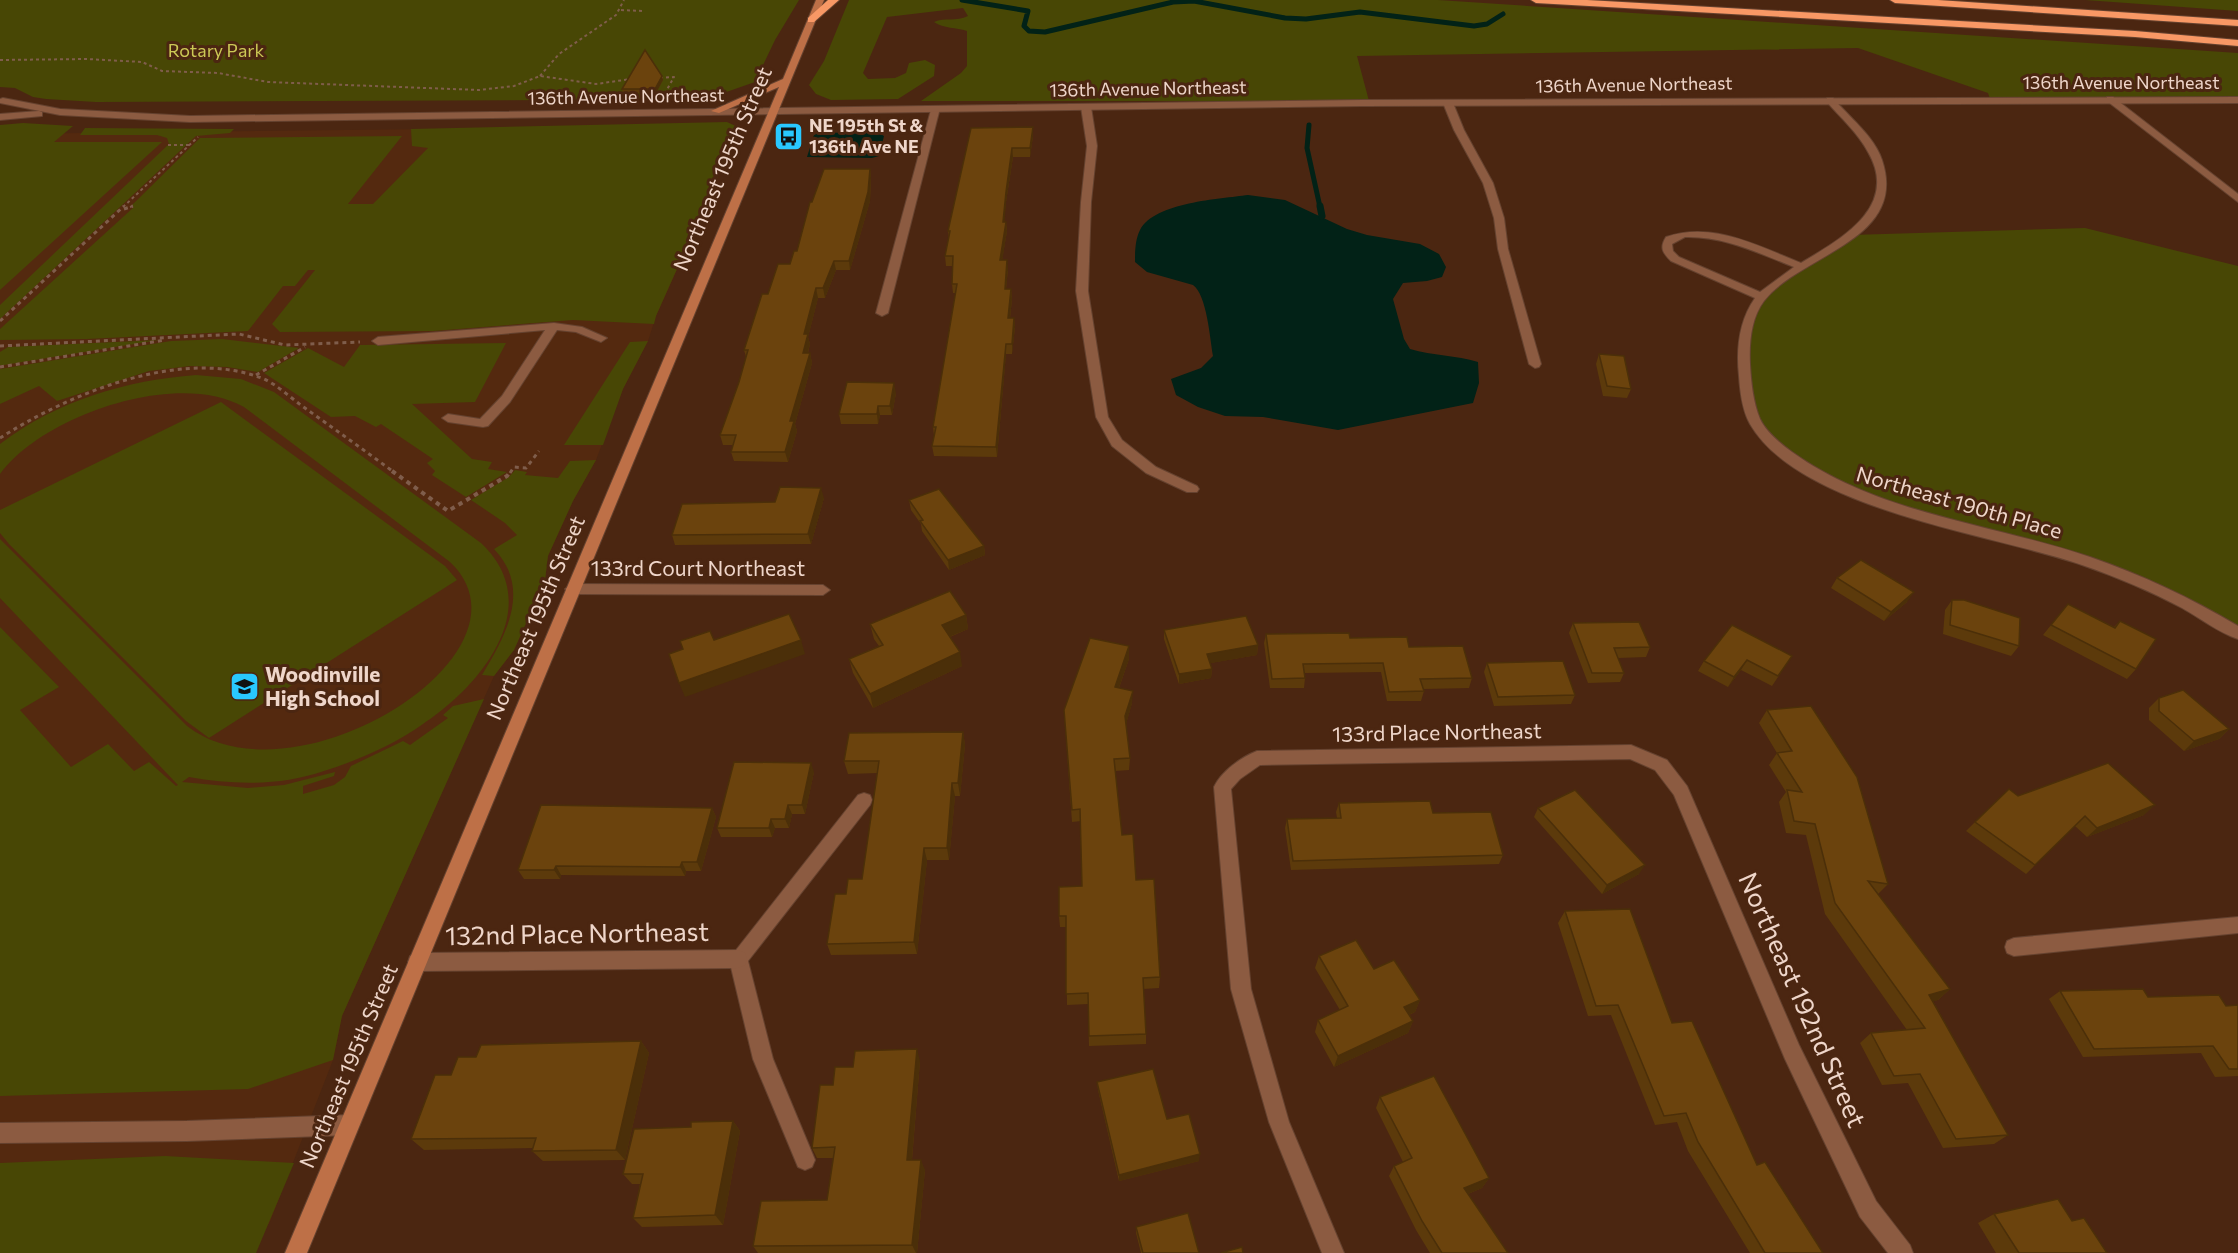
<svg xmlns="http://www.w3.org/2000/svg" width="2238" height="1253" font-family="Commissioner,sans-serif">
	<rect width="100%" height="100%" fill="#4b2611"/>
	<path fill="#54290f" d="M703 126 739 133 656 316 648 341 623 389 596 460 573 501 548 556 545 581 514 650 494 676 342 1016 333 1060 269 1224 0 1250V134Z"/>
	<g fill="#484705">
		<path d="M0 0H799L775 40 755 82 712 97 563 100 96 102 46 99 33 97 15 88 0 87Z"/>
		<path d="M849 0H1438L2238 53V100L1990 99 1988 93 1858 48 1357 56 1369 101H921L961 73 967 66V31C956 27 944 29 934 22 945 17 956 22 968 16L963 8 887 17 863 73 868 79 895 78 906 73 909 63 925 60 935 65 934 76 898 99 831 100 816 94 809 85 824 61Z"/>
		<path d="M2085 0H2238V11L2099 1Z"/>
		<path d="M727 122 740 128 656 316 654 324 573 320 433 331 280 332 272 324 315 270H308L295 286H283L248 331 87 339 0 340V329L134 207 131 206 200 138 402 136 348 204H373L428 148 412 146 411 129Z"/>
		<path d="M23 123 73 126 54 142H162L0 290V125Z"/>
		<path d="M85 128 234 129 230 133 196 136 0 319V305L169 144 167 138 157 135H80Z"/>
		<path d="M2085 228 2238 266V633L2114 571 1907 513 1795 462 1755 422 1745 336 1761 296 1851 235Z"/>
		<path d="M222 339 299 348 258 372 227 367 190 366 149 371 57 401 39 386 0 404V369L171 341Z"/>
		<path d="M159 340 4 365H0V352L8 347Z"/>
		<path d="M648 341 623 389 603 445H564L630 342Z"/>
		<path d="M506 343 475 402 412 404 472 459 492 462 488 469 507 472 466 497 432 475 435 471 427 463 433 459 381 424 376 427 355 416 331 417 264 373 308 348 344 367 360 345Z"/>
		<path d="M196 375 241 379 274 392 481 543C547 605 482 685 423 724 393 745 359 760 324 771 280 786 234 785 189 777L182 782 248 788 284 785 335 772 334 776 303 786V794L334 785 345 777 351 766 403 741 410 745 448 718 443 715 453 706 484 699 342 1016 333 1060 248 1089 0 1096V627L59 687 20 710 71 767 108 744 134 771 149 762 176 786 178 785 0 598V539L187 726C294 809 546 653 450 562L244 407C178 369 43 415 0 474V444C56 401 127 380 196 375Z"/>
		<path d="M221 402 445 566 457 580 209 738 186 721 9 544 0 533V510Z"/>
		<path d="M596 460 573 501 548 556 545 581 514 650 494 676 482 675C506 635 532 589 494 549L517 535 505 523 471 500 509 477 515 470 527 472 525 475 558 478 570 461Z"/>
		<path d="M165 1156 294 1163 256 1253H0V1163Z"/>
	</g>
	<g fill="#022217">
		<path d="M877 132 884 136 879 156 872 158 807 157 814 135 819 133Z"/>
		<path d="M1248 195 1285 200 1347 229 1367 235 1420 244 1439 254 1446 267 1442 277 1427 281 1403 283 1393 299 1404 339 1410 349C1433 356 1456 355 1478 362L1479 383 1473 403 1338 430 1263 417 1225 416 1198 407 1176 395 1171 379 1201 368 1213 356C1210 339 1207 295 1193 285L1147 272 1135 262C1135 252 1135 240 1140 230 1155 202 1220 199 1248 195Z"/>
	</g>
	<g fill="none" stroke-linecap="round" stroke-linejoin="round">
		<g stroke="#022217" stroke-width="5">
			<path d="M962 0 1028 11 1024 26 1029 31 1045 32 1173 2 1194 1 1285 18 1306 19 1360 12 1474 26 1487 24 1503 14"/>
			<path d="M1309 125 1307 148 1320 207"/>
		</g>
		<path stroke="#022217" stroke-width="7" d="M1320 206 1322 216"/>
		<defs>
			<g id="service">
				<path d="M1086 104 1091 107 1097 146 1091 202 1088 291 1108 417 1122 440 1156 467 1197 486 1199 489 1197 492H1187L1146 473 1112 446 1096 417 1076 291 1081 202 1087 146 1081 107Z"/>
				<path d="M554 323 582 327 607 338 601 342 576 332 557 330 510 402 488 426 483 427 448 422 442 418 448 414 480 419 502 396 545 330 378 345 372 341 378 337Z"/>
				<path d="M864 793 870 795 872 800 870 805 748 961 773 1059 815 1160 812 1167 805 1170 798 1167 753 1059 729 959 858 795Z"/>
				<path d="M349 1115 356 1118 359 1125 356 1132 349 1135 187 1141 0 1143V1123L187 1121Z"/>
			</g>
			<g id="minor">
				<path d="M2107 97H2113L2238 194V202L2107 101Z"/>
				<path d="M1827 98H1833C1849 117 1874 136 1882 160 1909 241 1800 254 1764 301 1751 318 1749 343 1750 364 1751 382 1753 402 1760 419 1766 432 1781 444 1792 452 1880 515 1990 523 2090 557 2142 575 2191 598 2238 626V639C2219 633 2200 618 2182 608 2150 591 2117 577 2082 565 1993 534 1800 510 1750 424 1742 410 1740 391 1739 376 1736 348 1739 321 1755 298L1671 261C1663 253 1659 248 1666 237 1713 221 1758 246 1801 263 1841 239 1900 207 1868 152 1858 133 1841 118 1827 102ZM1685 237C1724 236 1758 253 1794 267L1760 292 1679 257 1673 251 1672 244Z"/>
				<path d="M1445 101 1453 103 1464 130 1493 183 1504 218 1508 249 1541 364 1539 367 1535 368 1529 364 1498 249 1494 218 1483 183 1454 130 1443 103Z"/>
				<path d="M932 106 940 108 888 313 882 316 876 313Z"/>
				<path d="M572 584 823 585 830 590 823 595 572 594 565 589Z"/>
				<path d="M1631 745 1667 760 1687 786 1799 1045 1876 1201 1910 1245 1913 1253H1888L1860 1217 1785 1059 1674 795 1655 770 1630 759 1260 765 1240 779 1231 789 1251 989 1289 1122 1344 1253H1322L1269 1122 1231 989 1214 787C1221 772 1241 757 1257 751Z"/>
				<path d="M2238 917V933L2014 956 2007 953 2005 947 2007 941 2014 938Z"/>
				<path d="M738 950 745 953 747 959 745 965 738 968 417 971 410 968 408 962 410 956 417 953Z"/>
			</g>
			<g id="tertiary">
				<path d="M2238 97V103L1362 106 190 122 60 115 0 103V99L3 98 60 109 190 116 1362 100Z"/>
				<path d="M39 111 42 112V116L0 120V114Z"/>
			</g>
			<path id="secondary" d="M816 0H824L307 1253H285L779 87 719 113 711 111 783 79Z"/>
			<g id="motorway">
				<path d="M828 0H839L814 22H808V18Z"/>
				<path d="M1531 0H1587L2135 31 2238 40V46L2135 37 1536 3Z"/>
				<path d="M1890 0H1938L2238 20V26L1895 3Z"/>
			</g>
		</defs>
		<use href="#service" stroke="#65422f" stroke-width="2"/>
		<use href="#minor" stroke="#65422f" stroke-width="2"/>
		<use href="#tertiary" stroke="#65422f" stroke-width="2"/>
		<use href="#secondary" stroke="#65422f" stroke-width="2"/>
		<use href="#motorway" stroke="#65422f" stroke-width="2"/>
		<g stroke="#7f5d4b" stroke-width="2" stroke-dasharray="3 3" stroke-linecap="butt">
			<path d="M621 10 642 11"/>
			<path d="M0 60 87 59 142 62 162 71 218 73 268 82 479 90 514 86 540 76 596 84 631 79"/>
			<path d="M540 76 559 54 616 15 624 0"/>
			<path d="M660 78 674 77 664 95"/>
			<path d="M168 145H189"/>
			<path d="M123 207 198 137"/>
			<path d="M130 207 133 206"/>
		</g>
		<g stroke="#7f5d4b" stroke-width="3" stroke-dasharray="4 4" stroke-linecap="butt">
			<path d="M124 209 133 206"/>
			<path d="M0 321 124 206"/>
			<path d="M0 346 239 334 285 345 360 342"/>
			<path d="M0 367 165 340"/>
			<path d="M256 375 305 347"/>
			<path d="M0 438C69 394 182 346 264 379 277 385 290 397 302 406 333 428 364 450 395 473"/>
			<path d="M510 473 514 467 526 468 539 451"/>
		</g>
		<path stroke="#7f5d4b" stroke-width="4" stroke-dasharray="4.5 4.5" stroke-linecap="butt" d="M392 471 448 511 507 476 511 471"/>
		<use href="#service" fill="#8c5b41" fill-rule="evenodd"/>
		<use href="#minor" fill="#8c5b41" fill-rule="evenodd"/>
		<use href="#tertiary" fill="#8c5b41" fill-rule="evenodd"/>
		<use href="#secondary" fill="#be7047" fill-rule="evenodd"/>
		<use href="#motorway" fill="#f89865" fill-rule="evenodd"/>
	</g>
	<g fill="#5c3a0b">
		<path d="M662 76 663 80 656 93H623L622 89Z"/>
		<path d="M971 128 1033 136 1030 157H1013L1006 202 1004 222H1006L1007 231 1002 260 1008 269 1006 289H1011L1012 299 1010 318H1014L1015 327 1012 354H1006L997 457 934 456 932 446 934 436 933 427 956 293H953L952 284 953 266H946L945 256 949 239 948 231Z"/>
		<path d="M870 169 871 178 870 201 850 270H836L825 298H818L808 337 810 344 808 353H810L812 363 795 424 797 431 788 462 734 461 731 452 733 445H723L720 435 739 382 746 357 744 350 768 294 790 264 797 251 812 202Z"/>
		<path d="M1599 354 1631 389 1627 398 1603 396 1596 364Z"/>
		<path d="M896 393 892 415H880L878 424H841L839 414Z"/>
		<path d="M824 498 811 544 675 545 672 535 775 502Z"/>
		<path d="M909 500 984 546 985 555 949 570 922 531 921 524 911 510Z"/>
		<path d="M1837 578 1907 602 1884 621 1831 588Z"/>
		<path d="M1952 600 2019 646 2011 656 1943 634 1945 610Z"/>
		<path d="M2068 604 2114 627 2120 621 2136 669 2127 679 2043 635Z"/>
		<path d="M966 615 968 629 950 637 962 666 873 708 853 673 849 659 879 646 874 639 870 624Z"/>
		<path d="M1573 623 1650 647 1646 657 1618 658 1624 673 1620 682 1588 683 1569 633Z"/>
		<path d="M1164 630 1258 645 1257 655 1210 663 1212 669 1211 678 1179 684 1164 639Z"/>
		<path d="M1266 634 1350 638 1409 647 1472 678 1469 688 1423 689 1424 691 1421 701H1387L1381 672 1305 673V678L1304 688H1270L1264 643Z"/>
		<path d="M1129 646V659L1119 688 1132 703 1126 724 1130 758 1129 770 1115 771 1122 835 1136 880 1160 977 1159 988 1143 989 1146 1034V1044L1089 1046 1088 1004 1067 1005 1066 927H1060L1059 916 1082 886 1081 821 1072 822 1064 710Z"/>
		<path d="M1792 656 1772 686 1741 670 1728 687 1698 671 1704 661Z"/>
		<path d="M1487 663 1575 695 1571 704 1494 706 1484 672Z"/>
		<path d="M2159 698 2229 729 2219 739 2184 751 2149 720V708Z"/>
		<path d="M1767 710 1888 884 1878 894 1950 989 1938 1000 1933 1001 2008 1135 1994 1144 1943 1148 1908 1083 1882 1085 1860 1043 1871 1033 1907 1030 1825 914 1806 835 1786 833 1779 802 1786 792 1769 765 1777 753 1759 723Z"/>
		<path d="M963 732 965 745 960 796H955L949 860H927L917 954 831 955 827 944 846 894 862 879 877 773 848 774 844 761Z"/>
		<path d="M814 772 805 814H792L789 828H775L772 837H721L717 828Z"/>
		<path d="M2018 796 2144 815 2087 837 2075 826 2026 874 1966 831 1975 822Z"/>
		<path d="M1339 803 1433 813 1503 855 1499 864 1291 870 1285 828 1287 819 1337 818 1336 812Z"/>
		<path d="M712 808 716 817 701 871H686L685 876 561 875 560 879H524L518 870Z"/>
		<path d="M1538 808 1639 874 1602 894 1534 817Z"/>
		<path d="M1565 911 1672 1023 1757 1165 1823 1253H1750L1688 1151 1677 1122 1655 1125 1611 1015 1588 1016 1558 923Z"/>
		<path d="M1319 956 1374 969 1420 1000 1415 1012 1409 1015 1413 1021 1408 1033 1334 1067 1315 1032 1318 1020 1340 1010 1315 968Z"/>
		<path d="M2060 991 2148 997 2226 1006 2238 1005V1076L2215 1077 2201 1053 2083 1057 2049 999Z"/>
		<path d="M641 1041 649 1053 625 1160 543 1161 532 1151 533 1148 424 1150 411 1139 451 1075 476 1057Z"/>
		<path d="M920 1061 912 1160 925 1170 917 1253H758L753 1246 827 1200 833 1158H817L812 1148 833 1085 853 1067Z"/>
		<path d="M1097 1082 1167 1119 1199 1161 1119 1181 1098 1090Z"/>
		<path d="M1380 1097 1489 1178 1482 1188 1468 1194 1508 1253H1430L1416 1230 1389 1176 1394 1166 1403 1162 1376 1108Z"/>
		<path d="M733 1121 740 1131 723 1225 642 1227 633 1218 640 1184H632L623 1174 691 1127Z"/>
		<path d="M1994 1214 2072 1221 2107 1253H1996L1978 1223Z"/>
		<path d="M1136 1227 1199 1253H1141L1136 1233Z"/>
	</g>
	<g fill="#4b2f09">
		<path d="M662 76 663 80 656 93 655 89Z"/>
		<path d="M1033 127V136L1030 157V148Z"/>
		<path d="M1012 148 1013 157 1006 202 1004 231 1003 222 1006 192Z"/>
		<path d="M870 169 871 178 870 201 850 270 849 261Z"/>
		<path d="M1006 222 1007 231 1001 269 1000 260Z"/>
		<path d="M1007 260 1008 269 1005 299V289Z"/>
		<path d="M834 261 836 270 825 298 823 288Z"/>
		<path d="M816 288 818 298 808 337 810 344 805 363 803 353 804 334Z"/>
		<path d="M1011 289 1012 299 1009 327 1008 318Z"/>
		<path d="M1014 318 1015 327 1012 354V344Z"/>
		<path d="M1006 344V354L997 457 996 447Z"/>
		<path d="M810 353 812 363 795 424 797 431 788 462 785 452 790 421Z"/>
		<path d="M894 383 896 393 892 415 890 406Z"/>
		<path d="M878 406 880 415 878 424 877 414Z"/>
		<path d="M821 488 824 498 811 544 808 534Z"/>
		<path d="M984 546 985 555 949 570 948 560Z"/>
		<path d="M1914 592 1907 602 1884 621 1891 612Z"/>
		<path d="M966 615 968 629 944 639 942 625Z"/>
		<path d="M801 640 805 654 685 697 679 683Z"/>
		<path d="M1258 645 1257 655 1206 664 1207 654Z"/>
		<path d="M1129 646V659L1115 699V687Z"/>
		<path d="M960 652 962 666 873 708 870 694Z"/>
		<path d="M1747 660 1741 670 1728 687 1734 677Z"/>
		<path d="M1212 669 1211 678 1179 684V674Z"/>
		<path d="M1133 691 1132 703 1125 728V716Z"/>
		<path d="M2229 729 2219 739 2184 751 2194 741Z"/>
		<path d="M963 732 965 745 960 796 958 783Z"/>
		<path d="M811 763 814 772 805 814 802 805Z"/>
		<path d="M952 783 955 796 949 860 947 848Z"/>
		<path d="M788 805 792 814 789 828 785 819Z"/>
		<path d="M2155 805 2144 815 2087 837 2097 828Z"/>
		<path d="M712 808 716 817 701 871 697 862Z"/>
		<path d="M771 819 775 828 772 837 769 828Z"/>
		<path d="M924 848 927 860 917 954 914 942Z"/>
		<path d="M682 862 686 871 685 876 680 867Z"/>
		<path d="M1645 865 1639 874 1602 894 1607 885Z"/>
		<path d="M556 866 561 875 560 879 554 870Z"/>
		<path d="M1950 989 1938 1000 1917 1006 1929 995Z"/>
		<path d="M1420 1000 1415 1012 1399 1019 1404 1007Z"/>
		<path d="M1413 1021 1408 1033 1334 1067 1338 1056Z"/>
		<path d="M641 1041 649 1053 625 1160 616 1150Z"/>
		<path d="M917 1049 920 1061 911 1170 907 1160Z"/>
		<path d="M733 1121 740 1131 723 1225 715 1215Z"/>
		<path d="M1200 1154 1199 1161 1119 1181V1175Z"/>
		<path d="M921 1160 925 1170 917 1253H916L912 1245Z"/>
		<path d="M1489 1178 1482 1188 1458 1198 1464 1188Z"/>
	</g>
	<g fill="#6b430d" stroke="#4b2f09" stroke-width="1.5">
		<path d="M645 50 662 76 655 89H622Z"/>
		<path d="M1033 127 1030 148H1012L1006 192 1003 222H1006L1000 260H1007L1005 289H1011L1008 318H1014L1012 344H1006L996 447 932 446 936 427H933L957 284H952L953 256H945L950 231H948L971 128Z"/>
		<path d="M824 169H870L868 192 849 261H834L823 288H816L804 334H808L803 353H810L790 421H794L785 452H731L736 435H720L739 382 748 350H744L762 294H768L778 264H790L794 251H797L810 202H812Z"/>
		<path d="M1599 354 1624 356 1631 389 1607 386Z"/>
		<path d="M847 382 894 383 890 406H878L877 414H839Z"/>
		<path d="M780 487 821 488 808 534 672 535 682 504 775 502Z"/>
		<path d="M939 489 984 546 948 560 920 521 923 520 909 500Z"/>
		<path d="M1861 560 1914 592 1891 612 1837 578Z"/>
		<path d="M950 591 966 615 942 625 960 652 870 694 849 659 883 645 870 624Z"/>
		<path d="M1952 600H1964L2020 618 2019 646 1950 625Z"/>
		<path d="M2068 604 2115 628 2120 621 2156 639 2136 669 2051 625Z"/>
		<path d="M789 614 801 640 679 683 669 654 683 649 680 641 710 631 714 640Z"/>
		<path d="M1246 616 1258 645 1207 654 1212 669 1179 674 1164 630Z"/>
		<path d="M1639 622 1650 647 1614 648 1624 673H1592L1573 623Z"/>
		<path d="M1732 625 1792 656 1778 676 1747 660 1734 677 1704 661Z"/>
		<path d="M1349 633 1350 638 1407 637 1409 647 1463 646 1472 678 1420 679 1424 691 1389 692 1383 663 1303 664 1305 678 1272 679 1266 634Z"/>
		<path d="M1090 638 1129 646 1115 687 1133 691 1125 716 1130 758 1114 759 1122 835 1133 834 1136 880 1154 879 1160 977 1143 978 1146 1034 1089 1036 1088 993 1066 994V916H1059V887L1082 886 1080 809 1072 810 1064 710Z"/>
		<path d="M1563 661 1575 695 1498 697 1487 663Z"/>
		<path d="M2183 690 2229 729 2194 741 2159 711V698Z"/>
		<path d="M1811 706 1857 777 1888 884 1868 881 1950 989 1929 995 2008 1135 1956 1139 1920 1074 1894 1076 1871 1033 1925 1028 1835 903 1815 824 1794 821 1787 790 1802 792 1777 753 1792 751 1767 710Z"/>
		<path d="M963 732 958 783H952L947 848H924L914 942 827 944 835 894H846L848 879H862L879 761H844L849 733Z"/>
		<path d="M734 762 811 763 802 805H788L785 819H771L769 828H717Z"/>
		<path d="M2108 763 2155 805 2097 828 2085 816 2035 865 1975 822 2009 789 2018 796Z"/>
		<path d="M1575 790 1645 865 1607 885 1538 808Z"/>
		<path d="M1430 801 1433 813 1491 812 1503 855 1293 861 1287 819 1341 818 1339 803Z"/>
		<path d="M541 805 712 808 697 862H682L680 867 556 866 554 870H518Z"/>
		<path d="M1630 909 1672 1023 1692 1021 1757 1165 1765 1162 1823 1253H1765L1698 1142 1686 1113 1664 1116 1618 1005 1596 1006 1565 911Z"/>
		<path d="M1356 940 1374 969 1394 960 1420 1000 1404 1007 1413 1021 1338 1056 1318 1020 1348 1006 1319 956Z"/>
		<path d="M2143 989 2148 997 2219 995 2226 1006 2238 1005V1069H2229L2213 1046 2094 1049 2060 991Z"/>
		<path d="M641 1041 616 1150 532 1151 536 1138 411 1139 435 1075H451L458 1057H476L481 1045Z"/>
		<path d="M917 1049 907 1160H921L912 1245 753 1246 761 1201 827 1200 835 1147 812 1148 820 1085H833L835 1067H853L855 1051Z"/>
		<path d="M1153 1069 1167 1119 1189 1114 1200 1154 1119 1175 1097 1082Z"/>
		<path d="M1434 1076 1489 1178 1464 1188 1508 1253H1442L1422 1221 1394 1166 1412 1158 1380 1097Z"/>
		<path d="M733 1121 715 1215 633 1218 643 1174H623L634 1129 691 1127V1122Z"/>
		<path d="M2058 1199 2072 1221 2084 1218 2107 1253H2019L1994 1214Z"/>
		<path d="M1188 1213 1199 1253H1143L1136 1227Z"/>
		<path d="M1242 1247 1243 1253H1221Z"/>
	</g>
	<defs>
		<symbol id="bus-square" viewBox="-11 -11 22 22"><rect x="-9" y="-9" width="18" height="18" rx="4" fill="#29c8ff" stroke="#4b2611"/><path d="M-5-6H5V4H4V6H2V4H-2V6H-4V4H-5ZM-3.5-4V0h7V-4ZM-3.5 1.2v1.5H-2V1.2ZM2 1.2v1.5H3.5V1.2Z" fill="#111"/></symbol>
		<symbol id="school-square" viewBox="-11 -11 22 22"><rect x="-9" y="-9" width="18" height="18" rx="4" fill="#29c8ff" stroke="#4b2611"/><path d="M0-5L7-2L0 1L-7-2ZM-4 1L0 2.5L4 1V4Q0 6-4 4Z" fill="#111"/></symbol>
	</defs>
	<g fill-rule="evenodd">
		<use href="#bus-square" x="772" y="120" width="33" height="33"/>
		<use href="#school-square" x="228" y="670" width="33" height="33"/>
	</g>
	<g text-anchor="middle" stroke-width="6" stroke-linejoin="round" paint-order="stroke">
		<g font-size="18" fill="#cbc855" stroke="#4b2611">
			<text x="216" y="57">Rotary Park</text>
		</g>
		<g font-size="18" fill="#efd6ca" stroke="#4b2611">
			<text x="2121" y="89">136th Avenue Northeast</text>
			<text transform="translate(1634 85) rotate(-1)" y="6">136th Avenue Northeast</text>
			<text transform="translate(1148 89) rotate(-1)" y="6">136th Avenue Northeast</text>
			<text transform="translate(626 97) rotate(-1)" y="6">136th Avenue Northeast</text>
		</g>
		<g font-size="18" font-weight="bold" fill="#efd6ca" stroke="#4b2611" text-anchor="start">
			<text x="809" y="132">NE 195th St &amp;<tspan x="809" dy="21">136th Ave NE</tspan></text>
		</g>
		<g font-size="21" fill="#efd6ca" stroke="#4b2611">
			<text transform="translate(723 169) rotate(-67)" y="7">Northeast 195th Street</text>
			<text transform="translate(1959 503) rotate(16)" y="7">Northeast 190th Place</text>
			<text x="698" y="576">133rd Court Northeast</text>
			<text transform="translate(536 618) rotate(-67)" y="7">Northeast 195th Street</text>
			<text transform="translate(1437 733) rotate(-1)" y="7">133rd Place Northeast</text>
			<text transform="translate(349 1066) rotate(-67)" y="7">Northeast 195th Street</text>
		</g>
		<g font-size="21" font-weight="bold" fill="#efd6ca" stroke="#4b2611" text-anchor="start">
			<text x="265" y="682">Woodinville<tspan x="265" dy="24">High School</tspan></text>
		</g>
		<g font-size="26" fill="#efd6ca" stroke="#4b2611">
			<text transform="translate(577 934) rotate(-1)" y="9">132nd Place Northeast</text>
			<text transform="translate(1802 1000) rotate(66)" y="9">Northeast 192nd Street</text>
		</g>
	</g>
</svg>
